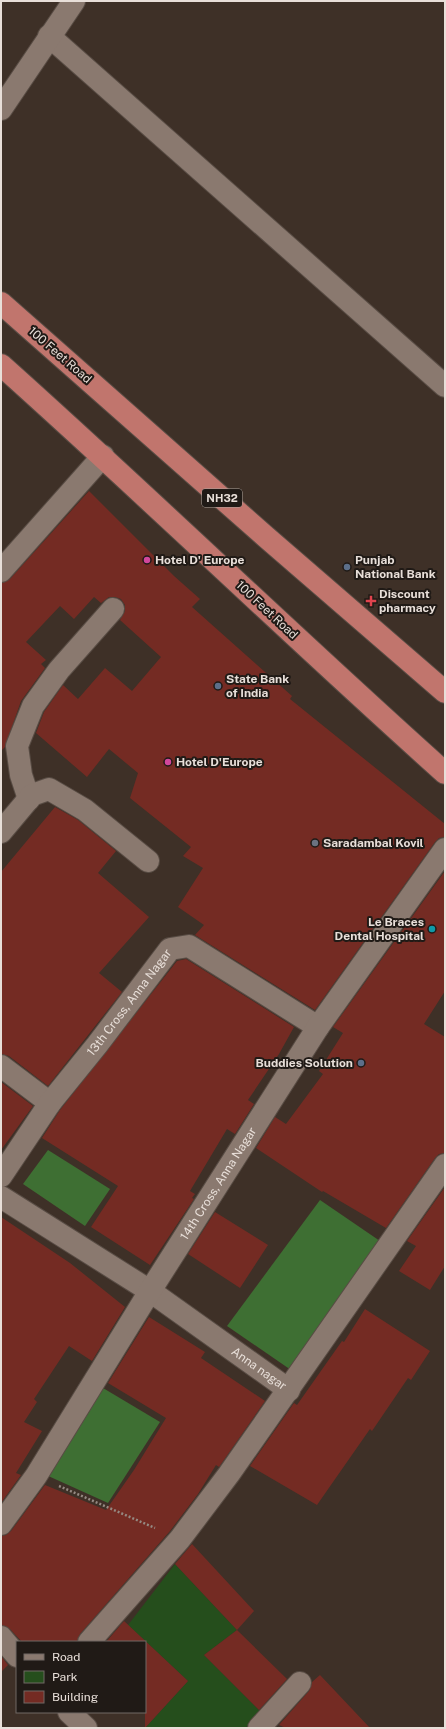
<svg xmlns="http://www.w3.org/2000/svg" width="446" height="1729" font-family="'Public Sans',sans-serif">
	<rect width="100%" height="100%" fill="#3e3027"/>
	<path fill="#254e1c" d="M175 1564 237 1630 204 1655 260 1711 246 1728H145L188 1681 128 1625Z"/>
	<g fill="#3e6f33">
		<path d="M48 1150 110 1189 85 1226 23 1184Z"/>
		<path d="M320 1200 380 1241 291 1370 227 1326Z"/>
		<path d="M103 1388 160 1422 108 1503 46 1475Z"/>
	</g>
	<g fill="#742b23">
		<path d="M89 491 174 576 200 599 192 607 292 696 290 699 445 824V837L439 838 435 842 315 1010 195 935 204 925 178 907 203 868 183 856 191 847 130 798 138 773 109 749 87 777 36 733 44 712 63 685 78 699 105 668 132 691 161 657 120 620 125 611V605L121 599 115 597H109L101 603 94 597 74 619 60 606 26 642 46 660 41 664 45 668 21 701 5 747 1 751V583L10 579Z"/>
		<path d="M55 807 78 820 116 851 98 873 149 917 99 973 122 992 48 1086 9 1056 1 1054V872Z"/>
		<path d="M445 871V991L424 1024 445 1037V1153L439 1154 435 1158 386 1228 323 1191 322 1192 256 1148 275 1117 286 1124 323 1074 319 1071 343 1033 333 1027Z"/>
		<path d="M186 959 294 1027 279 1054 248 1100 254 1104 235 1134 227 1129 190 1191 195 1194 192 1198 194 1199 150 1265 91 1227 118 1186 42 1138 60 1110 177 961Z"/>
		<path d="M1 1082 33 1106 1 1150Z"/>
		<path d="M445 1187V1266L430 1290 399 1271 416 1246 407 1241Z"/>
		<path d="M215 1212 268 1245 240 1288 188 1254Z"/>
		<path d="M1 1217 70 1263 125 1307 92 1361 69 1346 34 1399 37 1402 24 1422 42 1431 16 1473 21 1475 1 1503Z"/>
		<path d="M365 1309 430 1351 411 1380 408 1378 372 1431 370 1429 317 1505 250 1466 294 1403 297 1405 342 1341 344 1342Z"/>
		<path d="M149 1317 205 1352 201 1358 265 1401 219 1467 216 1465 198 1494 170 1531 80 1634 77 1642H22L10 1629 1 1625V1536L6 1535 11 1531 45 1485 106 1510 134 1470 166 1418 108 1383Z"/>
		<path d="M192 1544 254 1611 237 1630 175 1564Z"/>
		<path d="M124 1621 188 1681 145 1728V1642H106Z"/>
		<path d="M237 1630 287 1679 259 1710 204 1655Z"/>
		<path d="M1 1656 8 1665 1 1672Z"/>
		<path d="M320 1675 370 1728H286L279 1725 309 1691 312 1682Z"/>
	</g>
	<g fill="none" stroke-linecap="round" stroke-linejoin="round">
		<defs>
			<g id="minor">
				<path d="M49 36 445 386"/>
				<path d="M1 109 74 1"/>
				<path d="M1 571 103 456"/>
				<path d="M29 799 21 775 17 746 33 706 59 670 113 609"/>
				<path d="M1 832 32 795 49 789 85 810 148 861"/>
				<path d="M1 1066 50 1103"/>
				<path id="s1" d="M1 1176 50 1103 97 1045 170 949 189 946 318 1027"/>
				<path id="s2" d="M1 1197 150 1291 289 1390"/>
				<path id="s3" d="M1 1524 36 1476 150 1291 318 1027 445 849"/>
				<path d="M1 1637 17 1656"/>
				<path d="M89 1642 180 1539 229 1474 445 1165"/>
				<path d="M69 1712 86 1728"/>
				<path d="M259 1728 300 1683"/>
			</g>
			<g id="highway">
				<path d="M1 303 266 537 445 692"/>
				<path d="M1 365C151 499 295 639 445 773"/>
			</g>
		</defs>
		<use href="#minor" stroke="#584c44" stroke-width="24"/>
		<use href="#highway" stroke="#584c44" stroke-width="24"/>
		<path stroke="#958982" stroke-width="2.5" stroke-dasharray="2 2" stroke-linecap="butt" d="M59 1486 155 1528"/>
		<use href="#minor" stroke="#8a796f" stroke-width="22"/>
		<use href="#highway" stroke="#c1756d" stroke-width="22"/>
	</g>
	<g fill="#d1479c" stroke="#201a16" stroke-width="1.5">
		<circle cx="147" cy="560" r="4"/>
		<circle cx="168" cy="762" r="4"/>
	</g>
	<g fill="#5c6f8a" stroke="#201a16" stroke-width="1.5">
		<circle cx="347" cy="567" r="4"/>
		<circle cx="218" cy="686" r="4"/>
		<circle cx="361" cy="1063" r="4"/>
	</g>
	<path fill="#e0444e" stroke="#201a16" stroke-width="1.5" d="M369 595h4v4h4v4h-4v4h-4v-4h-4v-4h4z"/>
	<circle fill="#6b7280" stroke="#201a16" stroke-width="1.5" cx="315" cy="843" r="4"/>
	<circle fill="#0f9aa8" stroke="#201a16" stroke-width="1.5" cx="432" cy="929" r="4"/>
	<g text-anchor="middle" stroke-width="4" stroke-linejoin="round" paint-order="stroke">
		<rect fill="#201a16" stroke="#aca49e" stroke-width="1" x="202" y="489" width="40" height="18" rx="3"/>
		<g font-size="11" font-weight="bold" fill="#e8dfd9">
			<text x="222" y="502">NH32</text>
		</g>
		<g font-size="12" fill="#e8dfd9" stroke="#201a16">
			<text transform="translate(60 355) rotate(41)" y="4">100 Feet Road</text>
			<text transform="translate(267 610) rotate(43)" y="4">100 Feet Road</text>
			<text dy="4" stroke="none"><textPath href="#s1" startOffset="216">13th Cross, Anna Nagar</textPath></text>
			<text dy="4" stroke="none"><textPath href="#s3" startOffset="404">14th Cross, Anna Nagar</textPath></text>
			<text dy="4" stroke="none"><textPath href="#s2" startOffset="310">Anna nagar</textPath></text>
		</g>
		<g font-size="12" font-weight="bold" fill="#e8dfd9" stroke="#201a16" text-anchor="start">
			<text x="155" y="564">Hotel D' Europe</text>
			<text x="355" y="564">Punjab<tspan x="355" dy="14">National Bank</tspan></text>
			<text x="379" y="598">Discount<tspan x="379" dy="14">pharmacy</tspan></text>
			<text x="226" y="683">State Bank<tspan x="226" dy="14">of India</tspan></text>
			<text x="176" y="766">Hotel D'Europe</text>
			<text x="323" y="847">Saradambal Kovil</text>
			<text x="424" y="926" text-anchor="end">Le Braces<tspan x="424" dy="14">Dental Hospital</tspan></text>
			<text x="353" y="1067" text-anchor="end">Buddies Solution</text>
		</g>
	</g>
	<rect width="446" height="1729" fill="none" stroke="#e8dfd9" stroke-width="4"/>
	<rect x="16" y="1641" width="130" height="72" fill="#201a16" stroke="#706964"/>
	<rect x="24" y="1654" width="20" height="6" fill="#8a796f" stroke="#706964"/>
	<text x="52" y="1661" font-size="12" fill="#e8dfd9">Road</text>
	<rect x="24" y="1671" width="20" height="12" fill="#254e1c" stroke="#706964"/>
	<text x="52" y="1681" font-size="12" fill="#e8dfd9">Park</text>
	<rect x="24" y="1691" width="20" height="12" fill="#742b23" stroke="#706964"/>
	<text x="52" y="1701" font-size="12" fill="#e8dfd9">Building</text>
</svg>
